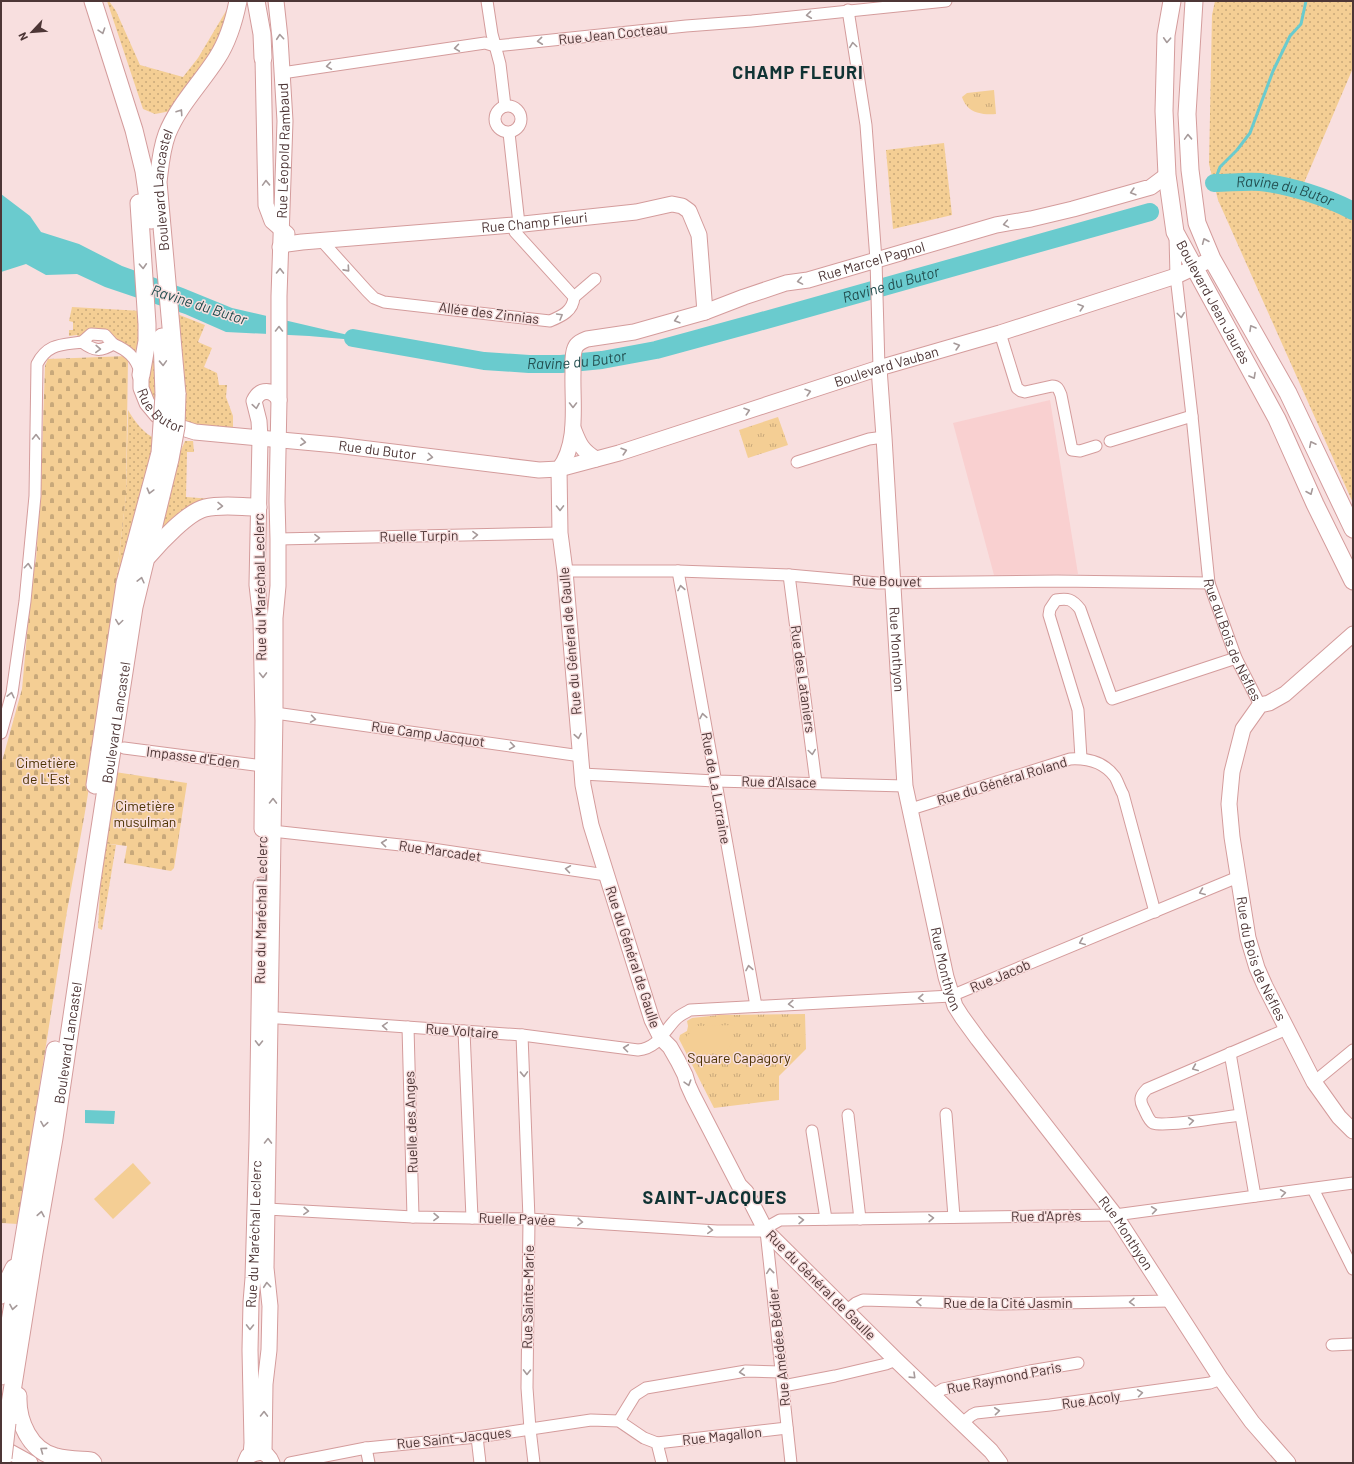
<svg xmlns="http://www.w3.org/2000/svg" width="1354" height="1464" font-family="Barlow,sans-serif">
	<defs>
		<pattern id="grass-dots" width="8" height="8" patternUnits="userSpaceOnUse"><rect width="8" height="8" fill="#f4ce94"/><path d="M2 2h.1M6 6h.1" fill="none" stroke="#c8a87a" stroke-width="1.8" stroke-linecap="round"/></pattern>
		<pattern id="cemetery-stones" width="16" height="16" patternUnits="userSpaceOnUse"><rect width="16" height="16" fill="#f4ce94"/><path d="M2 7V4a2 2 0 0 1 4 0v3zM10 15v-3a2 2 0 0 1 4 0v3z" fill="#c8a87a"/></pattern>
		<pattern id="park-tufts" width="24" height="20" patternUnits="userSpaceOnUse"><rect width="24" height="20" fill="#f4ce94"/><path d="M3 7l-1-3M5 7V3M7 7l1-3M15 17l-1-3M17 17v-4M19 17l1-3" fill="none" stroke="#c8a87a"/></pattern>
	</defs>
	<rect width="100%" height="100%" fill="#f8dfdf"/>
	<path fill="#f9d0d0" d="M1050 400 1078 574 994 575 953 423Z"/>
	<g fill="url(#grass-dots)">
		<path d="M107 1H109L116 11 140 65 183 77 198 58 226 11 227 21 219 41 171 111 155 114 143 109Z"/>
		<path d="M1215 1H1353V68L1301 190 1337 202 1353 211V503L1218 200 1209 164 1212 15Z"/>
		<path d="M944 143 952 215 893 229 886 150Z"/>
		<path d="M72 307 142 311 143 327 137 355 117 341 80 339 77 335 69 336V330H73V322L69 321Z"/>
		<path d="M177 314 205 325 198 342 212 348 204 367 217 373 219 385H227L226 397 233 416V428L225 427V430L182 422Z"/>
		<path d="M157 336 155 404 147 387V373Z"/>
		<path d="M128 410C135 422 143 433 156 439L110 635 126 495Z"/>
		<path d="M185 441H193L194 452H187L186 497 238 501 212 500 157 542 176 462Z"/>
		<path d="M103 843 116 845 102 930 98 928 102 854Z"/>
	</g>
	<g fill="url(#cemetery-stones)">
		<path d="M128 356 126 495 101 714 85 812 67 911 18 1224 1 1223V765L22 689 32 580 36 560 41 483 45 366 48 359Z"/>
		<path d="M115 772 187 783 174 868 171 871 124 863 127 846 103 843Z"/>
	</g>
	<g fill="url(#park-tufts)">
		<path d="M994 90 996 114C987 115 973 114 967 106 965 104 963 100 962 97L967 93Z"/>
		<path d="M778 417 788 445 748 458 739 430Z"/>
		<path d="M805 1014 806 1049 779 1076V1100L714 1108 679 1039 680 1035 687 1031 688 1026 687 1021 692 1018 719 1015Z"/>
	</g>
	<g fill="#f4ce94">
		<path d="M735 1025 731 1044 725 1053 694 1050 686 1036 690 1033 692 1026Z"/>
		<path d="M133 1163 151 1183 113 1219 94 1199Z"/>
	</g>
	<g fill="#6acbce">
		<path d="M1 194 30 216 41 232 79 244 122 266 183 288 232 308 378 342 309 336 226 332 185 314 105 287 77 274 46 275 26 264 1 272Z"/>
		<path d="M85 1110 115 1111 114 1124 85 1123Z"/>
	</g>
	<path fill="#f8dfdf" d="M266 313 284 318 283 337 266 336Z"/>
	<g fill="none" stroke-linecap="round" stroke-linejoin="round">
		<path stroke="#6acbce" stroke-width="3" d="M1214 183 1220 167 1237 150 1250 133 1273 71 1290 36 1301 24 1306 1"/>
		<g stroke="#6acbce" stroke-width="18">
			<path id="s1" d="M1214 183C1229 183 1245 181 1260 182 1289 185 1327 197 1353 211"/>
			<path id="s2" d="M353 338 484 361 529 364H561L602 360 656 350 755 323 1150 212"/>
		</g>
		<defs>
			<g id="street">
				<path d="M487 1 492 34 500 64 505 106"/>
				<path d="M848 10 866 125 876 260 879 368"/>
				<path d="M282 73 485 43 495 46 686 26 752 21 946 1"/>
				<circle cx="508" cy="119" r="13"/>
				<path d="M509 133 519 224"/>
				<path id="s3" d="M1175 236 1176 276 1192 416 1209 583 1236 658 1260 705"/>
				<path d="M321 240 367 291 374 298 384 302 550 321C562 316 573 311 574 297L515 232 514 225"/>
				<path d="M574 297 595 279"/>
				<path d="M1000 333 1017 388 1021 391 1025 392 1052 386C1058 386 1059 390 1061 395L1072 450 1080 451 1096 446"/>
				<path d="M82 342 91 334 105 335 113 344"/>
				<path d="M1110 441 1192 416"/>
				<path d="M797 462 869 439 884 437"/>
				<path d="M278 539 560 533"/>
				<path d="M565 571H678L789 575 878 583 1057 581 1209 583"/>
				<path d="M678 571 756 1006"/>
				<path d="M789 575 816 783"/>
				<path d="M275 713 581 756"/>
				<path d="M1 733 12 693 25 601 35 496 37 364C48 343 62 345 82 342 94 351 101 352 113 344 127 350 136 357 140 372"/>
				<path d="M124 748 263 766"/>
				<path d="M1081 758 1078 710 1049 615 1050 609 1056 600C1068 598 1072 599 1080 609L1112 699 1236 658"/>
				<path d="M582 774 715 781 905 786"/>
				<path d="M911 809 1070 759C1087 758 1104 762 1115 777 1118 782 1120 789 1123 794L1155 912"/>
				<path d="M272 831 419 847 606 875"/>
				<path d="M264 1017 522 1035 638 1050C658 1048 664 1031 676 1019 680 1015 685 1013 690 1010L951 996 1238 877"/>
				<path d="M408 1027 413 1217"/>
				<path d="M464 1031 472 1218"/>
				<path d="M522 1035 529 1219 527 1388 530 1429 534 1463"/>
				<path d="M1230 1053 1255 1196"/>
				<path d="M1314 1082 1353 1050"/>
				<path d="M946 1114 954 1217"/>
				<path d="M848 1115 860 1219"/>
				<path d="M1240 1115C1224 1117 1165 1127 1153 1123 1148 1120 1146 1112 1143 1107 1139 1099 1141 1095 1147 1089L1287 1029"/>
				<path d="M812 1131 826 1219"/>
				<path d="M1313 1189 1353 1269"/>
				<path d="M267 1209 413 1217 529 1219 717 1231H766"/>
				<path d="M766 1231 771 1225 780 1220 1115 1215 1353 1183"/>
				<path d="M766 1231 791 1463"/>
				<path d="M847 1310 856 1303 863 1300 1000 1304 1171 1301"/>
				<path d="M1332 1345 1353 1344"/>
				<path d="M783 1386 835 1376 886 1364 896 1360"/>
				<path d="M933 1397 938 1392 943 1389 1030 1371 1078 1363"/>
				<path d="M619 1421 635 1395 646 1388 746 1371 781 1372"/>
				<path d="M962 1423 972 1415 976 1413 1050 1405 1210 1383 1221 1379"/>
				<path d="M477 1437 480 1463"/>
				<path d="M657 1443 787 1428"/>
				<path d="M366 1448 369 1463"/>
				<path d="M290 1463 366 1448 477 1437 591 1420 619 1421 644 1438 657 1443 662 1463"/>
			</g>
			<g id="secondary">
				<path d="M263 58 266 205 272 221 287 234"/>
				<path id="s4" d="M280 247 287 244 302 242 514 225 636 212 672 204 682 206 689 211 699 235 705 312"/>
				<path id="s5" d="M879 368 884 437 905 786 946 977 955 1006 962 1017 978 1039 1115 1215 1221 1379 1252 1422 1288 1463"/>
				<path id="s6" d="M141 375V388L147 403 157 415 173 425 195 432 336 445 539 470 559 469 619 453 879 368 1000 333 1176 276 1212 259"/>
				<path d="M573 428C579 443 581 450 596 459"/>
				<path id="s7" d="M1353 634 1285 694 1269 703 1260 705 1243 729 1232 772 1229 804 1232 837 1248 938 1257 968 1265 986 1314 1082 1339 1117 1353 1131"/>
				<path d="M262 829 263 721 261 620 257 585 260 438 259 421 254 401C260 388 273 389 279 400"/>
				<path d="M1 1447 30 1463"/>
				<path id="s8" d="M264 1453 265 1384 269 1350 270 1306 266 1268 275 713V618L278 586V539L277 501 279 400V296L285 121 280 38 276 1"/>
				<path id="s9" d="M251 1455 252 1443 250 1350 251 1302 253 1278 257 1141 261 885"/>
				<path d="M245 1463 248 1456C259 1451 267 1450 272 1463"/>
				<path id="s10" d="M1000 1463 991 1451 896 1360 766 1231 746 1192 739 1185 693 1096 688 1085 685 1075 678 1061 670 1047 661 1038 652 1020 591 825 583 785 565 571 560 533 559 469C579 443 572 403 573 373 573 365 572 355 575 348 577 343 582 341 587 339L634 332 705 312 744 297 786 283 808 280 996 225 1031 219 1073 209 1151 187 1167 175"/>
			</g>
			<g id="primary">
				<path d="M93 1 134 130 144 171 151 220"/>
				<path d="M256 1 262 34 263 58"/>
				<path id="s11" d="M1172 1 1166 35 1164 111 1167 175 1175 232 1277 419 1315 504 1353 581"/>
				<path d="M1194 1 1187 114 1190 170 1197 223 1212 259 1288 393 1353 529"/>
				<path d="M139 203 147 324V341L141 375"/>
				<path d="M162 337 164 395"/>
				<path id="s12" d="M177 394 158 182C160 166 161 150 167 134 178 106 201 83 217 58 228 41 234 21 238 1"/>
				<path d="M148 556C160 542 188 512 205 508 222 504 241 507 258 507"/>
				<path d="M95 785 125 583 160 453"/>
				<path d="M1 1295 14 1268"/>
				<path d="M1 1376 55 1050"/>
				<path d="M18 1396C17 1421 30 1451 56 1457 67 1460 80 1460 91 1461L93 1463"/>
				<path id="s13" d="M7 1423 34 1253 54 1138 94 867 134 607 170 459"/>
			</g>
		</defs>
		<use href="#street" stroke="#d49c9c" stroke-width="13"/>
		<use href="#secondary" stroke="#d49c9c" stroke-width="17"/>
		<use href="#primary" stroke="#d49c9c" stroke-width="19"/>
		<use href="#street" stroke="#fff" stroke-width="11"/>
		<use href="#secondary" stroke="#fff" stroke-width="15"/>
		<use href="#primary" stroke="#fff" stroke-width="17"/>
		<defs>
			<g id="primary-bridge">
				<path d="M160 453 164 395"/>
				<path d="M170 459 176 427 177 394"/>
				<path d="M3 1458 7 1423"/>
			</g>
		</defs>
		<use href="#primary-bridge" stroke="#d49c9c" stroke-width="19" stroke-linecap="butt"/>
		<use href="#primary-bridge" stroke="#fff" stroke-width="17"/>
	</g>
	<defs><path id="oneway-chevron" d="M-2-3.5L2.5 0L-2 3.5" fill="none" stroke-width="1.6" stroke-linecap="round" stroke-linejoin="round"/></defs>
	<g stroke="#a69a9a">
		<use href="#oneway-chevron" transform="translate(809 15) rotate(174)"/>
		<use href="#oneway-chevron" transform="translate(102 31) rotate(72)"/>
		<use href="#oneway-chevron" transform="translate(280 37) rotate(-95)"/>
		<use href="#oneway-chevron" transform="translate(1167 40) rotate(93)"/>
		<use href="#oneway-chevron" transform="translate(540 41) rotate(174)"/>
		<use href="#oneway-chevron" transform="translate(853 45) rotate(-98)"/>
		<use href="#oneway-chevron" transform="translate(457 48) rotate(172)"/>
		<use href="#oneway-chevron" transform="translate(329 66) rotate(172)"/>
		<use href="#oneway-chevron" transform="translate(180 112) rotate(-56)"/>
		<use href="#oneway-chevron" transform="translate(1188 137) rotate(-92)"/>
		<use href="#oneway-chevron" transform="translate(266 183) rotate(-92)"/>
		<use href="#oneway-chevron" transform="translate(1133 192) rotate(164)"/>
		<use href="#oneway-chevron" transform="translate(1006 224) rotate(170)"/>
		<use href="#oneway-chevron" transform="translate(1205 241) rotate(-113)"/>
		<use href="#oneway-chevron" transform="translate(143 266) rotate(87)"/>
		<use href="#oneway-chevron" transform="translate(347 269) rotate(48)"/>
		<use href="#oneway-chevron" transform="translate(280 271) rotate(-89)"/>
		<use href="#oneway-chevron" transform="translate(800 281) rotate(170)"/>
		<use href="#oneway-chevron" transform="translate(1081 307) rotate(-18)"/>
		<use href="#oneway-chevron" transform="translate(1181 315) rotate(83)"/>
		<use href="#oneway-chevron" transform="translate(560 316) rotate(-30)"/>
		<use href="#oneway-chevron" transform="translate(677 320) rotate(164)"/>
		<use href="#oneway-chevron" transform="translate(1252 328) rotate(-120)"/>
		<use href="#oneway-chevron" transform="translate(279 329) rotate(-90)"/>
		<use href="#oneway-chevron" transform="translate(957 346) rotate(-16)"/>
		<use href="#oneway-chevron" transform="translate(98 349) rotate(2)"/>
		<use href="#oneway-chevron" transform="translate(163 363) rotate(88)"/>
		<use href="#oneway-chevron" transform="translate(1253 376) rotate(61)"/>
		<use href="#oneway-chevron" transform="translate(808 392) rotate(-17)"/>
		<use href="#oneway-chevron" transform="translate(573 405) rotate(90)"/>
		<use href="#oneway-chevron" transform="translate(256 406) rotate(81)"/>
		<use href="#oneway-chevron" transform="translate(747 411) rotate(-18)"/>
		<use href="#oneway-chevron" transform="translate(36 437) rotate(-89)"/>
		<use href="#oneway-chevron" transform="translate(303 442) rotate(6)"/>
		<use href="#oneway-chevron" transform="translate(1312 444) rotate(-116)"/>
		<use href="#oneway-chevron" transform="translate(624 451) rotate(-17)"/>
		<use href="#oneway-chevron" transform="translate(430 457) rotate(7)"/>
		<use href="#oneway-chevron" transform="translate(150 491) rotate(105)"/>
		<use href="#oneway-chevron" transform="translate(1310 492) rotate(67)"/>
		<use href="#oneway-chevron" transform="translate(220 506) rotate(1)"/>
		<use href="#oneway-chevron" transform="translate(560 508) rotate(89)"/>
		<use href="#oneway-chevron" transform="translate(475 535) rotate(-1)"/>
		<use href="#oneway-chevron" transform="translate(317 538) rotate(-1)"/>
		<use href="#oneway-chevron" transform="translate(28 566) rotate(-85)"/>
		<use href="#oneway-chevron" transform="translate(141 580) rotate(-76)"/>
		<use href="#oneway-chevron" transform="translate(681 588) rotate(-100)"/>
		<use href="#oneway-chevron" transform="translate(119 622) rotate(98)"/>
		<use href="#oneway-chevron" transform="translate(263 675) rotate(89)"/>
		<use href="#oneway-chevron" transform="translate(11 695) rotate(-77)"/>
		<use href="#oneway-chevron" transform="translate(703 716) rotate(-100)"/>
		<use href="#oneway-chevron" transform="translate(313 719) rotate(8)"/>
		<use href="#oneway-chevron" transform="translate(578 736) rotate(80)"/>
		<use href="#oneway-chevron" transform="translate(512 746) rotate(8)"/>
		<use href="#oneway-chevron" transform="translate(812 752) rotate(82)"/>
		<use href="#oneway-chevron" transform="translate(273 801) rotate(-89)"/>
		<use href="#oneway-chevron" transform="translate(384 843) rotate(-174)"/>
		<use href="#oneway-chevron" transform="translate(568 869) rotate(-172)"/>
		<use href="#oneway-chevron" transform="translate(1202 892) rotate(158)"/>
		<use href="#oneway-chevron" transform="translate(1082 942) rotate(157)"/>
		<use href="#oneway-chevron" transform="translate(749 968) rotate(-100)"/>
		<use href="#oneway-chevron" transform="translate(921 998) rotate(177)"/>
		<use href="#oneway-chevron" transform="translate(791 1004) rotate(177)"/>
		<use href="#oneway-chevron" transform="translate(385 1026) rotate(-176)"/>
		<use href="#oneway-chevron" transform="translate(259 1043) rotate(91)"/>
		<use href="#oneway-chevron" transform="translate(626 1048) rotate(-173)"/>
		<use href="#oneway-chevron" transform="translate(1195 1068) rotate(157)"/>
		<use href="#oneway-chevron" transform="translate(524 1074) rotate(88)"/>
		<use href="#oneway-chevron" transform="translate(688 1083) rotate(73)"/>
		<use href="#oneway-chevron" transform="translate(1191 1121) rotate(-7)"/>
		<use href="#oneway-chevron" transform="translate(44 1124) rotate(99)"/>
		<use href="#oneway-chevron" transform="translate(268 1141) rotate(-89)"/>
		<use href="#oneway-chevron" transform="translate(1283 1193) rotate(-8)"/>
		<use href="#oneway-chevron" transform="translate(1154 1210) rotate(-8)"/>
		<use href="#oneway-chevron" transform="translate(306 1211) rotate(3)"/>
		<use href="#oneway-chevron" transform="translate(41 1214) rotate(-80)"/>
		<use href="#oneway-chevron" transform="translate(436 1217) rotate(1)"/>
		<use href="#oneway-chevron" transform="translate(931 1218) rotate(-1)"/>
		<use href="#oneway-chevron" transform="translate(801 1220) rotate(-1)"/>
		<use href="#oneway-chevron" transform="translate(580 1222) rotate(4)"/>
		<use href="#oneway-chevron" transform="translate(710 1230) rotate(4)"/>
		<use href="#oneway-chevron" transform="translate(770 1271) rotate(-96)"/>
		<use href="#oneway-chevron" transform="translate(267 1285) rotate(-95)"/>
		<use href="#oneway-chevron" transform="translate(919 1302) rotate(-178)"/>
		<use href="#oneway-chevron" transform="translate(1132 1302) rotate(179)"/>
		<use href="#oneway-chevron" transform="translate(13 1307) rotate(100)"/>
		<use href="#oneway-chevron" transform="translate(250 1327) rotate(91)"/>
		<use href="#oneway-chevron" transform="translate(527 1372) rotate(91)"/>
		<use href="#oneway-chevron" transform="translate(742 1372) rotate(173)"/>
		<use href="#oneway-chevron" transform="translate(913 1376) rotate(44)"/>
		<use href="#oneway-chevron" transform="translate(1140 1393) rotate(-8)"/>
		<use href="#oneway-chevron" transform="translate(997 1411) rotate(-6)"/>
		<use href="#oneway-chevron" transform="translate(264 1414) rotate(-89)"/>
		<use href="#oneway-chevron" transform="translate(43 1450) rotate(-144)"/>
	</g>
	<g text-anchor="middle" stroke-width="3" stroke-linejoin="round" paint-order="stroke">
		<g font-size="14" fill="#4d3636" stroke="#f8dfdf">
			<text transform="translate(613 34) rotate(-6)" y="5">Rue Jean Cocteau</text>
			<text dy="5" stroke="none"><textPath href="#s8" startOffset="1303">Rue Léopold Rambaud</textPath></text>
			<text dy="5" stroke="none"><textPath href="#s12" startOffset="205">Boulevard Lancastel</textPath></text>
			<text dy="5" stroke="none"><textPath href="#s4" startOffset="256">Rue Champ Fleuri</textPath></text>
			<text dy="5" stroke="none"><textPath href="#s10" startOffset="1568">Rue Marcel Pagnol</textPath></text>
			<text dy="5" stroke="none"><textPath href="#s11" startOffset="312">Boulevard Jean Jaurès</textPath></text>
			<text transform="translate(489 313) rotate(7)" y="5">Allée des Zinnias</text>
			<text dy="5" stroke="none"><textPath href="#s6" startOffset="796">Boulevard Vauban</textPath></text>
			<text dy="5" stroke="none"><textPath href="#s6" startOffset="44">Rue Butor</textPath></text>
			<text dy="5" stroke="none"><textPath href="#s6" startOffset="270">Rue du Butor</textPath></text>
			<text transform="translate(419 536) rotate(-1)" y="5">Ruelle Turpin</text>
			<text transform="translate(887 581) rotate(1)" y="5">Rue Bouvet</text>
			<text transform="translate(260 587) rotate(-91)" y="5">Rue du Maréchal Leclerc</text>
			<text dy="5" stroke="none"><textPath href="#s3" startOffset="410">Rue du Bois de Nèfles</textPath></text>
			<text transform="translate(570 641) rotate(-95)" y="5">Rue du Général de Gaulle</text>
			<text dy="5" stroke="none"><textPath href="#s5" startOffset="282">Rue Monthyon</textPath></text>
			<text transform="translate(803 679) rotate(82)" y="5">Rue des Lataniers</text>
			<text dy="5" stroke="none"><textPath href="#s13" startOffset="709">Boulevard Lancastel</textPath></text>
			<text transform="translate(428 734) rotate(8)" y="5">Rue Camp Jacquot</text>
			<text transform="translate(193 757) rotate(7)" y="5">Impasse d'Eden</text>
			<text transform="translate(1002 781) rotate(-17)" y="5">Rue du Général Roland</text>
			<text transform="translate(779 782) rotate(1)" y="5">Rue d'Alsace</text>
			<text transform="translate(716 788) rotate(80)" y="5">Rue de La Lorraine</text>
			<text transform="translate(440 851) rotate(8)" y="5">Rue Marcadet</text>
			<text transform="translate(261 910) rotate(-89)" y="5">Rue du Maréchal Leclerc</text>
			<text transform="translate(633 957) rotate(72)" y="5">Rue du Général de Gaulle</text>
			<text dy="5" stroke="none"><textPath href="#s7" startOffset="383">Rue du Bois de Nèfles</textPath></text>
			<text dy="5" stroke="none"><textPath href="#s5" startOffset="606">Rue Monthyon</textPath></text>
			<text transform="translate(1000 976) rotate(-23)" y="5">Rue Jacob</text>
			<text transform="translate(462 1031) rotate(4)" y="5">Rue Voltaire</text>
			<text dy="5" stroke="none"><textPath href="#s13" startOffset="385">Boulevard Lancastel</textPath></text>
			<text transform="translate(411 1122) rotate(-92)" y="5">Ruelle des Anges</text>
			<text transform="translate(1046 1216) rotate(-1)" y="5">Rue d'Après</text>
			<text transform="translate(517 1219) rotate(2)" y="5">Ruelle Pavée</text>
			<text dy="5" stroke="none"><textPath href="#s9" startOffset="221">Rue du Maréchal Leclerc</textPath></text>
			<text dy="5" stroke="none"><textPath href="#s5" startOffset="929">Rue Monthyon</textPath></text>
			<text transform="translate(821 1285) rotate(45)" y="5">Rue du Général de Gaulle</text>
			<text transform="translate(528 1297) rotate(-89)" y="5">Rue Sainte-Marie</text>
			<text x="1008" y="1308">Rue de la Cité Jasmin</text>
			<text transform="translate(779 1347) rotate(-96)" y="5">Rue Amédée Bédier</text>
			<text transform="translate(1004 1378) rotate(-11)" y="5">Rue Raymond Paris</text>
			<text transform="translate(1091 1400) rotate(-8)" y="5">Rue Acoly</text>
			<text transform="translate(722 1436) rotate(-6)" y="5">Rue Magallon</text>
			<text transform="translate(454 1438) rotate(-6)" y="5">Rue Saint-Jacques</text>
		</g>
		<g font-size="14" fill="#4c3200" stroke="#f8dfdf">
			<text x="46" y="768">Cimetière<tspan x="46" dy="16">de L'Est</tspan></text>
			<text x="145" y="811">Cimetière<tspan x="145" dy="16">musulman</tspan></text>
			<text x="739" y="1063">Square Capagory</text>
		</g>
		<g font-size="15" font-style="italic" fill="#234f50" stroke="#f8dfdf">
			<text dy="5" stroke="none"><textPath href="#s1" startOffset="72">Ravine du Butor</textPath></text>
			<text dy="5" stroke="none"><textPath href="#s2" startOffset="550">Ravine du Butor</textPath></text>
			<text transform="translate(199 305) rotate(18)" y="5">Ravine du Butor</text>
			<text dy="5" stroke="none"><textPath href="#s2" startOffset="226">Ravine du Butor</textPath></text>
		</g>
		<g font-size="18" font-weight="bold" letter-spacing="1" fill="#103334" stroke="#f8dfdf">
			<text x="798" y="79">CHAMP FLEURI</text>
			<text x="715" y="1204">SAINT-JACQUES</text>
		</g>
	</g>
	<rect width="1354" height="1464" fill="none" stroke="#4d3636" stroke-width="4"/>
	<g transform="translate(32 32) rotate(244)" stroke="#f8dfdf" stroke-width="3" paint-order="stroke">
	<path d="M0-3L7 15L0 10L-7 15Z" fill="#4d3636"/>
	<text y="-6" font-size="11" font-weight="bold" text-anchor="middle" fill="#4d3636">N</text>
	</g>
</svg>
